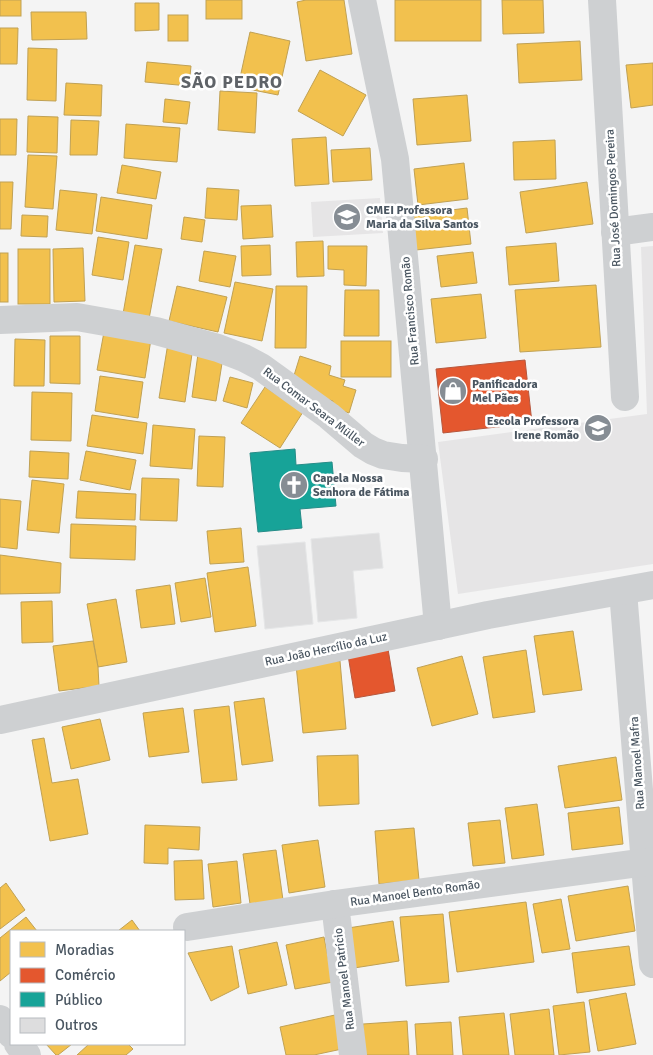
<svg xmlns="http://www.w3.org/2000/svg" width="653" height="1055" font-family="Signika,sans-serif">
	<rect width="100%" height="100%" fill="#f4f4f4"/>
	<g fill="#e6e5e6">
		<path d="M380 198 383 233 313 237 311 202Z"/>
		<path d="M653 246V564L458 594 438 442 647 414 641 247Z"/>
	</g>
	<g fill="#f2c14e" stroke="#c0a154">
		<rect x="0" y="0" width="21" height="16"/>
		<rect x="206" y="0" width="36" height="19"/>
		<path d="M306 0H344L352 54 306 61 297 2Z"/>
		<rect x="395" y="0" width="86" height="41"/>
		<path d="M502 0H543L544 33 503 34Z"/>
		<path d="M135 3H159V30L135 31Z"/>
		<path d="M31 12H86L87 39 32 40Z"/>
		<rect x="168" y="15" width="20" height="26"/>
		<path d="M0 28H18L17 64H0Z"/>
		<path d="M250 32 290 41 278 95 238 87Z"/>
		<path d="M580 41 582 80 519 83 517 44Z"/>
		<path d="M28 48 57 49 56 101 27 100Z"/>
		<path d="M147 62 191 66 189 86 145 82Z"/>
		<path d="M653 63V105L631 108 626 65Z"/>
		<path d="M320 70 366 95 343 136 298 111Z"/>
		<path d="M66 83 102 85 101 116 64 115Z"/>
		<path d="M220 91 257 93 255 133 218 130Z"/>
		<path d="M467 95 471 141 417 145 413 99Z"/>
		<path d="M165 99 190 102 187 124 163 122Z"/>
		<path d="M28 116 58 117 57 153 27 152Z"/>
		<path d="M0 119H17L16 155H0Z"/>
		<path d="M71 120 99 121 97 155H70Z"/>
		<path d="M126 124 180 128 177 162 124 158Z"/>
		<path d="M326 137 329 184 295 186 292 139Z"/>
		<path d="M555 140 556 179 514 180 513 142Z"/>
		<path d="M370 148 372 180 333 182 331 150Z"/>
		<path d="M28 155 57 156 53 209 25 207Z"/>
		<path d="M464 163 468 199 418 205 414 169Z"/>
		<path d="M122 165 161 172 156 199 117 193Z"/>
		<path d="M0 182H13L11 229H0Z"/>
		<path d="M587 182 593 224 526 233 520 192Z"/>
		<path d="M207 188 239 190 237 220 205 218Z"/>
		<path d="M60 190 97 194 92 234 56 230Z"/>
		<path d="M101 197 152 205 147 239 96 231Z"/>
		<path d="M271 205 273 237 243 239 241 206Z"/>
		<path d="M467 208 471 244 416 250 412 215Z"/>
		<path d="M22 215 48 216 47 237 21 236Z"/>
		<path d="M184 217 205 220 202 242 181 239Z"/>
		<path d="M98 237 129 242 123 280 92 275Z"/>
		<path d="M323 241 324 276 297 277 296 242Z"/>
		<path d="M556 243 559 281 509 285 506 247Z"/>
		<path d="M135 245 162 249 149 319 123 314Z"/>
		<path d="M270 245 271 275 242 276 241 246Z"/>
		<path d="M328 246H367L366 286 344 285V270L328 269Z"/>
		<path d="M83 248 85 301 54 302 53 249Z"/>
		<rect x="18" y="249" width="32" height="55"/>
		<path d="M204 251 236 256 230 287 199 281Z"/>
		<path d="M473 252 477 283 441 287 437 256Z"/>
		<rect x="0" y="253" width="8" height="49"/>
		<path d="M235 282 273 289 262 341 224 333Z"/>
		<path d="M596 285 601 347 520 352 515 290Z"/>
		<path d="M177 286 227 297 218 332 169 321Z"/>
		<path d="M276 286H307L306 348H275Z"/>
		<path d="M345 290H379V336H344Z"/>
		<path d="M481 294 486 338 436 343 431 299Z"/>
		<path d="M104 332 151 339 145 378 97 370Z"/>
		<path d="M50 336H80V384L50 383Z"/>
		<path d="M15 339 45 340 44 386H14Z"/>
		<rect x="341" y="341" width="50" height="36"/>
		<path d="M168 343 193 347 185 402 159 398Z"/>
		<path d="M198 354 223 357 216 401 192 397Z"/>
		<path d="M300 356 331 366 329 375 345 380 343 386 356 390 349 413 331 407 333 401 311 394 292 382Z"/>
		<path d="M100 376 143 382 138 418 95 411Z"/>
		<path d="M230 377 253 383 247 408 223 401Z"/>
		<path d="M265 387 303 412 280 448 241 423Z"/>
		<path d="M32 392 72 393 71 441 31 440Z"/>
		<path d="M92 415 147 423 143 454 87 446Z"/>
		<path d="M153 425 195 429 192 469 150 466Z"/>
		<path d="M199 436 225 437 223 487 197 486Z"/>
		<path d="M30 451 69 453 68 479 29 477Z"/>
		<path d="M86 451 136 460 130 490 80 480Z"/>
		<path d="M142 478 179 479 177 521 140 520Z"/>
		<path d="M32 480 64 484 59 533 27 530Z"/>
		<path d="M78 491 136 494 135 520 76 518Z"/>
		<path d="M0 499 21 501 17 549 0 547Z"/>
		<path d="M71 524 136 526 135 560 70 558Z"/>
		<path d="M241 528 244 562 210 564 207 531Z"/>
		<path d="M0 555 61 563 60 593 0 594Z"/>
		<path d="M248 567 256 626 215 632 207 573Z"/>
		<path d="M205 578 211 617 181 622 175 583Z"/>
		<path d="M170 585 175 624 141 628 136 590Z"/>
		<path d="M116 599 127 662 98 667 87 604Z"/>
		<path d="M52 601 53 642 22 643 21 602Z"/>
		<path d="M573 631 582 690 543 695 534 636Z"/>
		<path d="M93 641 98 667 99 686 59 691 53 646Z"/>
		<path d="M526 650 535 712 493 718 483 657Z"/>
		<path d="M462 656 478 714 432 726 417 668Z"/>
		<path d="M340 661 346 729 303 733 296 665Z"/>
		<path d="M264 698 273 761 242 765 234 702Z"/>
		<path d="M229 706 237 780 202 783 194 710Z"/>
		<path d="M183 708 189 752 149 757 143 713Z"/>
		<path d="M100 719 110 760 71 769 62 727Z"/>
		<path d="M44 738 52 783 78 779 88 834 50 841 32 740Z"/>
		<path d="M358 755 359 804 319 806 317 756Z"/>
		<path d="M616 757 622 800 565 808 558 766Z"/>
		<path d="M537 804 544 855 512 859 505 808Z"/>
		<path d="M619 807 623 844 572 850 568 813Z"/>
		<path d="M500 820 505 863 473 866 468 823Z"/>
		<path d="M145 825 200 827 199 850 168 848V864L144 863Z"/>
		<path d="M414 828 419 880 379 884 375 831Z"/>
		<path d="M318 840 325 887 289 893 282 845Z"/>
		<path d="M276 850 283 900 250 904 243 854Z"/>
		<path d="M202 860 204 899 175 900 174 861Z"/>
		<path d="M237 861 241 903 213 907 208 864Z"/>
		<path d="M6 883 25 910 0 929V888Z"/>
		<path d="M628 886 635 931 576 941 568 896Z"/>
		<path d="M561 899 570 949 542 953 533 904Z"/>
		<path d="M526 902 534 962 457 972 449 912Z"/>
		<path d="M443 914 449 982 406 986 400 917Z"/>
		<path d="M26 917 37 931H11V972L0 981V938Z"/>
		<path d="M132 920 140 931H118Z"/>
		<path d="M393 921 399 961 354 968 348 928Z"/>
		<path d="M324 937 333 982 295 989 286 945Z"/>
		<path d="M277 942 287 985 248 994 239 950Z"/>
		<path d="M232 946 239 987 211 1001 188 953Z"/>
		<path d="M629 946 635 985 577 993 572 953Z"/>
		<path d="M626 993 636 1044 598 1051 589 1000Z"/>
		<path d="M584 1002 590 1052 559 1055 553 1006Z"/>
		<path d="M549 1009 554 1055H515L510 1014Z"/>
		<path d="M504 1013 509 1055H463L459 1017Z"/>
		<path d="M335 1015 342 1049 314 1055H286L280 1027Z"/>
		<path d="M407 1021 409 1055H365L363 1024Z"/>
		<path d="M451 1022 453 1055H417L415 1024Z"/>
		<path d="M46 1044H72L58 1055H56Z"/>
		<path d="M89 1044H128L133 1049 126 1055H77Z"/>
	</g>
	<g fill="#e4572e" stroke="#b6573d">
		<path d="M525 360 532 423 443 433 436 369Z"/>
		<path d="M388 649 395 691 355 698 348 655Z"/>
	</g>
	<path fill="#17a398" stroke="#268c88" d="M295 449 296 465 332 462 336 506 300 509 302 528 258 532 250 453Z"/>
	<g fill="#ddddde" stroke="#e5e6e7">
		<path d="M379 533 383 568 353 571 357 618 318 622 311 539Z"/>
		<path d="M305 542 313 624 265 629 257 546Z"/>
	</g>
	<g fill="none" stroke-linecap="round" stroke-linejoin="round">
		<g stroke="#ced0d2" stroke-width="28">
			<path d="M362 0 395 159 438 626"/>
			<path d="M602 0 625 397"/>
			<path d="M615 232 653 227"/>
			<path d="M0 320 77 317 156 331 218 348 244 358 261 367 329 416 363 445 373 451 383 455 402 458 424 459"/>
			<path d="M623 591 653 964"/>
			<path d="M0 720 488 615 653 585"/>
			<path d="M335 904 353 1055"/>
			<path d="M187 927 335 904 653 861"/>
			<path d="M0 1019 11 1034"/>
			<path d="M18 1044 27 1055"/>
		</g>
	</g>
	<defs>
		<symbol id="school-disc" viewBox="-11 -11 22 22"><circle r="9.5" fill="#868d94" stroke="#fff"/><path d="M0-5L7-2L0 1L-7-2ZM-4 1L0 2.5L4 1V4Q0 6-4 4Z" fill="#fff"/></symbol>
		<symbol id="shop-disc" viewBox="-11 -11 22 22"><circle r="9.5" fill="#868d94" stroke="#fff"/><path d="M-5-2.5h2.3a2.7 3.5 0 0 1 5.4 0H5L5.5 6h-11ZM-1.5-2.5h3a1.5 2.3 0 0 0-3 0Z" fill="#fff"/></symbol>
		<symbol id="church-disc" viewBox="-11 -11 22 22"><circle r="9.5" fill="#868d94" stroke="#fff"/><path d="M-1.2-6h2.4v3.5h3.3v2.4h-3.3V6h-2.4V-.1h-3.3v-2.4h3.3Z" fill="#fff"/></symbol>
	</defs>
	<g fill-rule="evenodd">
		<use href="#school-disc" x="331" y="201" width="32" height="32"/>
		<use href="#shop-disc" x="437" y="375" width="32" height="32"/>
		<use href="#school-disc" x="582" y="412" width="32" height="32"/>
		<use href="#church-disc" x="278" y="469" width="32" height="32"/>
	</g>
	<g text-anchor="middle" stroke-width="5" stroke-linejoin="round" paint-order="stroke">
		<g font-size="12" fill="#4a5661" stroke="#fff">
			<text transform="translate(613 198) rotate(-93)" y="4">Rua José Domingos Pereira</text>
			<text transform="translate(410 311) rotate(-95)" y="4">Rua Francisco Romão</text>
			<text transform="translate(314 407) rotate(37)" y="4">Rua Comar Seara Müller</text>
			<text transform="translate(326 649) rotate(-12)" y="4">Rua João Hercílio da Luz</text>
			<text transform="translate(637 763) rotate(-94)" y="4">Rua Manoel Mafra</text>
			<text transform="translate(415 893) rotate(-8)" y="4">Rua Manoel Bento Romão</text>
			<text transform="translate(344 979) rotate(-97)" y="4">Rua Manoel Patrício</text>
		</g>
		<g font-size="12" font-weight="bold" fill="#4a5661" stroke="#fff" text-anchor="start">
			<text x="366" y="214">CMEI Professora<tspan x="366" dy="14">Maria da Silva Santos</tspan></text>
			<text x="472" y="388">Panificadora<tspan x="472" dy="14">Mel Pães</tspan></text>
			<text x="579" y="425" text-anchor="end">Escola Professora<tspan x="579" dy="14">Irene Romão</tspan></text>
			<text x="313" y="482">Capela Nossa<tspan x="313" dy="14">Senhora de Fátima</tspan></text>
		</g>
		<g font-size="18" font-weight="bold" letter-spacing="1" fill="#5f6368" stroke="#fff">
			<text x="232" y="88">SÃO PEDRO</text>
		</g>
	</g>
	<rect x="10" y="930" width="175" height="115" fill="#ffffff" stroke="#b7bbc0"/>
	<rect x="20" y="942" width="25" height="15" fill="#f2c14e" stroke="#b7bbc0"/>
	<text x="55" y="955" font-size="15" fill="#4a5661">Moradias</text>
	<rect x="20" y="968" width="25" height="15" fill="#e4572e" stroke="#b7bbc0"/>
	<text x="55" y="980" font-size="15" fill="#4a5661">Comércio</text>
	<rect x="20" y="992" width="25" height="15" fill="#17a398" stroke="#b7bbc0"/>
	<text x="55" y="1005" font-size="15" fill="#4a5661">Público</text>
	<rect x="20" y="1018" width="25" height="15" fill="#ddddde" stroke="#b7bbc0"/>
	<text x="55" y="1030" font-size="15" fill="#4a5661">Outros</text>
</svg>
